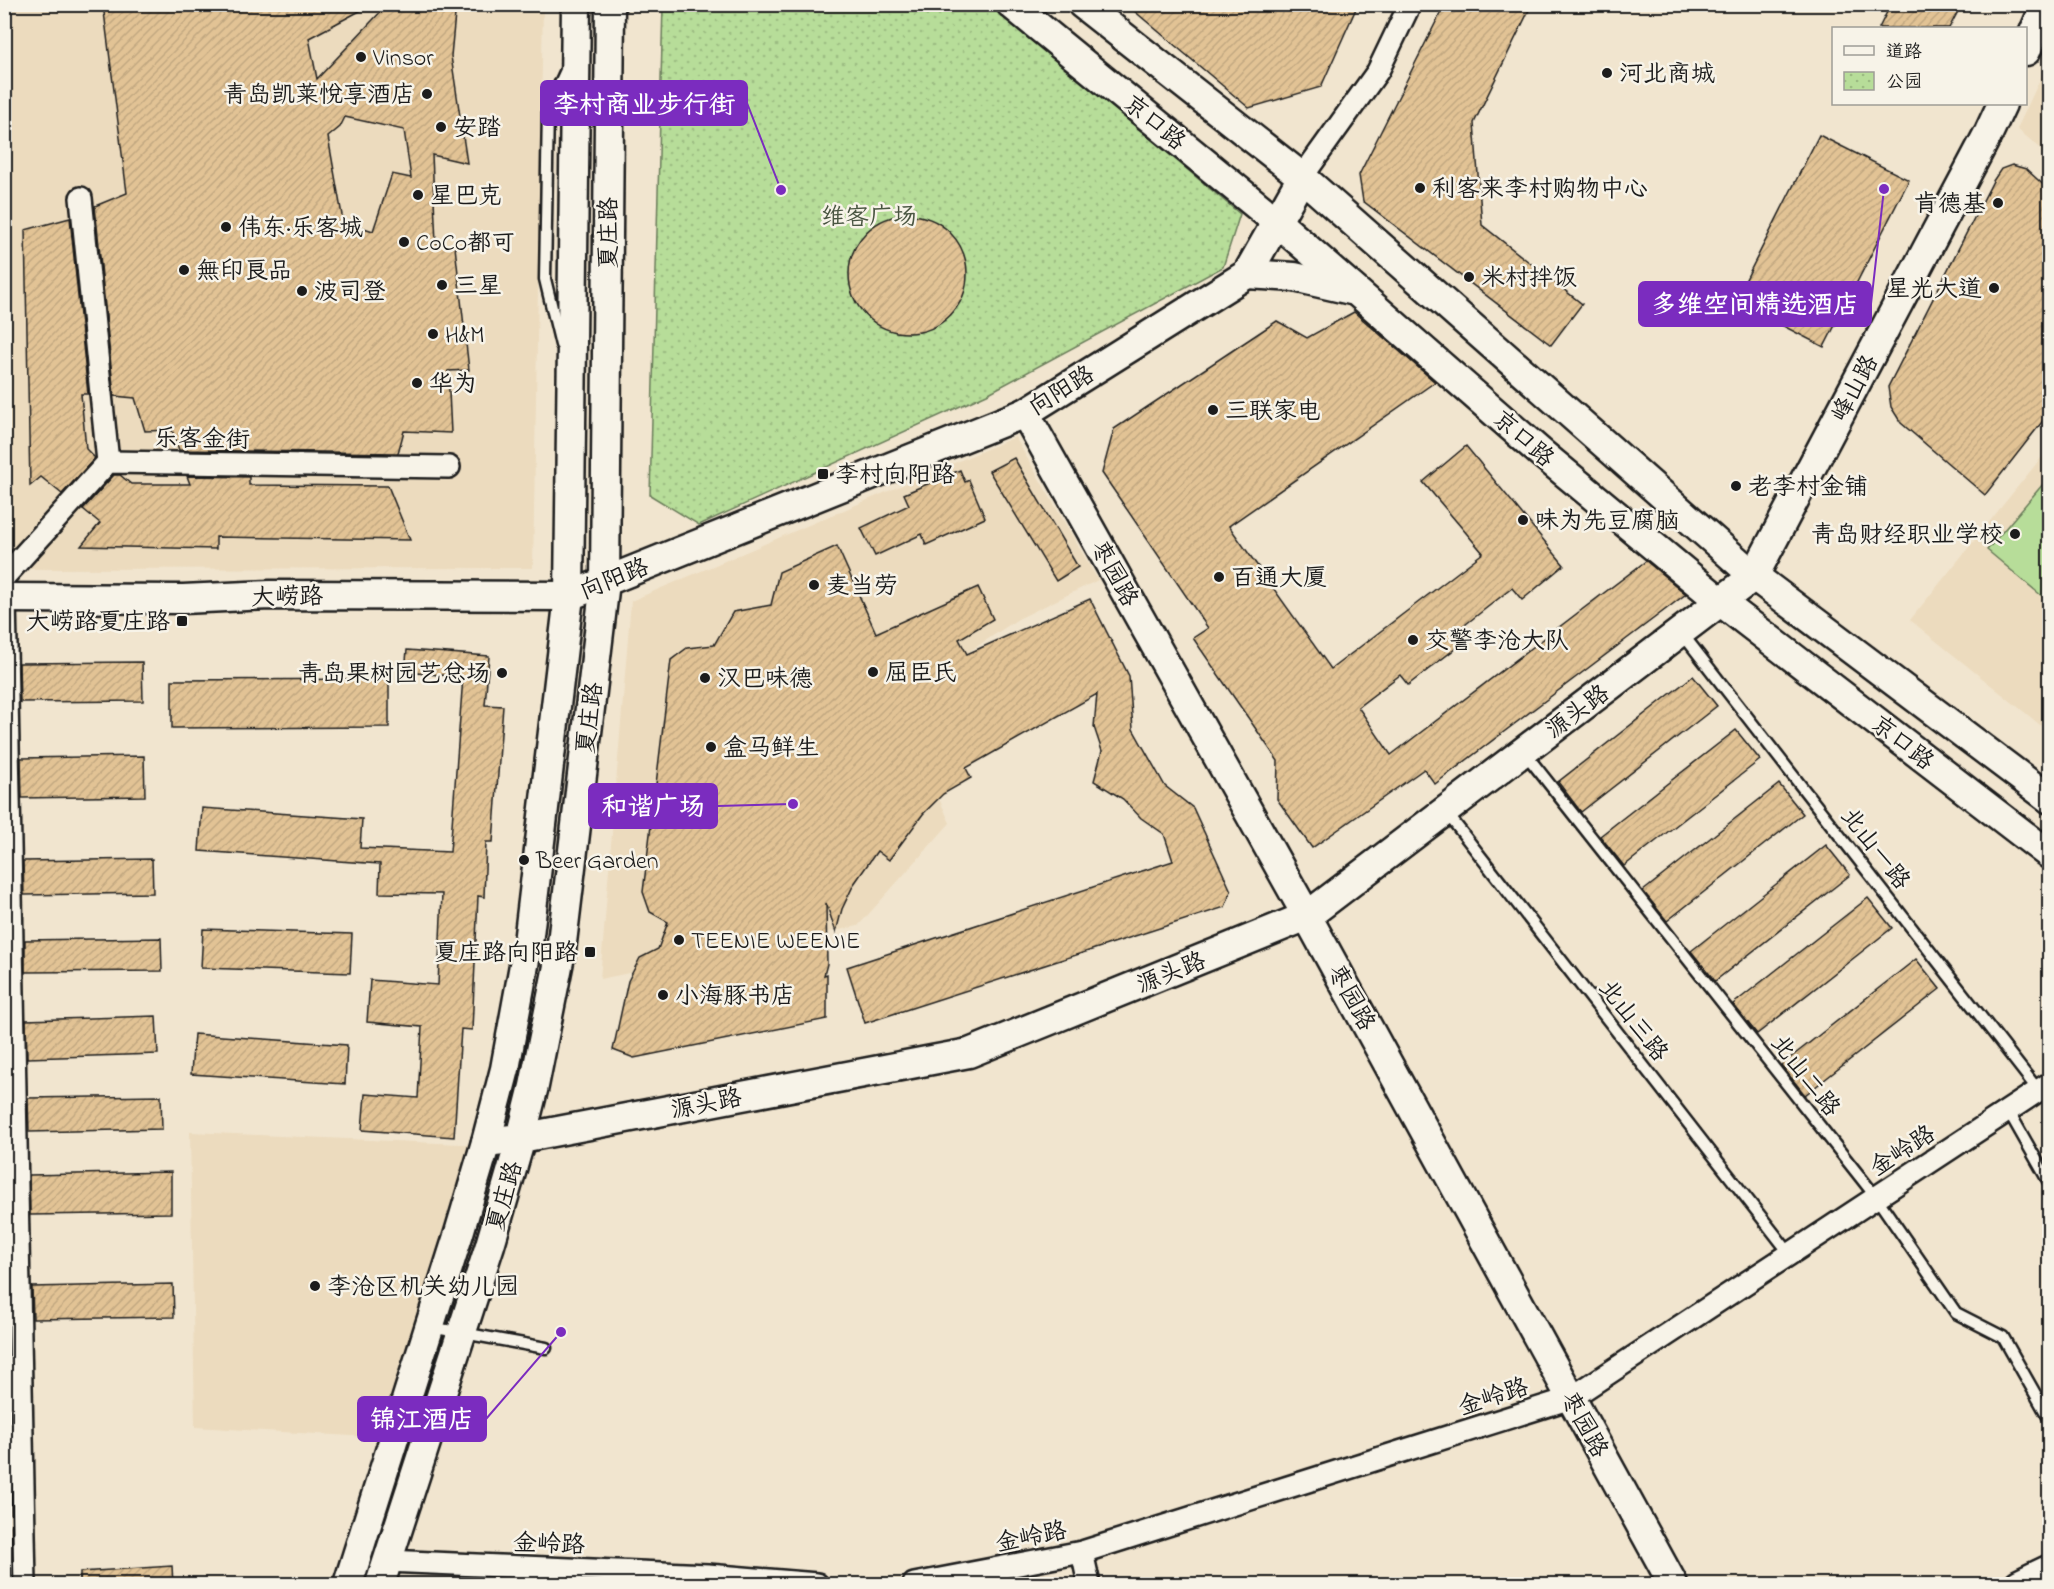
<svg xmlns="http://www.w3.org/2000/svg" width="2054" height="1589" font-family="'Indie Flower','LXGW WenKai TC',sans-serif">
	<defs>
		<pattern id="park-dots" width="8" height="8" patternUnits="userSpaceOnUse" patternTransform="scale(1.5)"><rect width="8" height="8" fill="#b7dd99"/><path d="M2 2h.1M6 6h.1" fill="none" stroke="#9dbd83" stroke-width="1.8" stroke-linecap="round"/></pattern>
		<pattern id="building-hatch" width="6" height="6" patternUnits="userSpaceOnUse" patternTransform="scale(1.5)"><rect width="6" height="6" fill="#e2c395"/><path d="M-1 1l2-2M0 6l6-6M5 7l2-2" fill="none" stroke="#c1a780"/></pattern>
	</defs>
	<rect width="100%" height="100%" fill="#f1e5cf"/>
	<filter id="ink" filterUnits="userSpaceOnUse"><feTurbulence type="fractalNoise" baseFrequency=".0167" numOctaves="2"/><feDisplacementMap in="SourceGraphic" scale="12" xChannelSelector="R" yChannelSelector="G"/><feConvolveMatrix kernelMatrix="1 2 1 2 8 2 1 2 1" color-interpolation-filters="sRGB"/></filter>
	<g filter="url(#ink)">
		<g fill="#ecdbbe">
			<path d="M4 5H543L533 568 5 569Z"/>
			<path d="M2049 60V155L2017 129Z"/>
			<path d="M1015 437 1098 580 1018 619 895 701 950 823 858 926 600 979 631 601Z"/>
			<path d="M2049 448V732L1910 620Z"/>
			<path d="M190 1132 483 1145 387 1438 195 1427Z"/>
		</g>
		<path fill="#b7dd99" stroke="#6a7c5a" stroke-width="1.5" d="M2049 477V602L1987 550Z"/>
		<path fill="url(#park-dots)" stroke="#6a7c5a" stroke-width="1.5" d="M663 5H992L1240 214 1223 267 987 394 699 525 650 495Z"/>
		<g fill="url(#building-hatch)" stroke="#1c1c1c" stroke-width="1.5" fill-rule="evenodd">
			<path d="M103 4H373L309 38 317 79 388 4H456L451 56 467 163 432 155 436 243 455 247 469 370 448 371 451 433 404 431 398 453 179 450 172 430 145 431 135 398 114 396 95 206 127 193ZM345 117 404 130 411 178 392 174 373 231 343 221 328 137 340 127Z"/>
			<path d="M1126 4H1358L1321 87 1249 108Z"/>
			<path d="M1445 4H1532L1474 123 1482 225 1582 304 1551 345 1363 201 1359 175Z"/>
			<path d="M1891 4H1962L1949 28H1879Z"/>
			<path d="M1819 135 1909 180 1824 347 1735 301Z"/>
			<path d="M2012 165 2026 169 2049 190V413L1985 495 1901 423 1891 407 1888 387 1993 181 2001 169Z"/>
			<circle cx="908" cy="274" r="59"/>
			<path d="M70 218 88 394H81L86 449 95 458 62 494 41 477 30 486 25 230Z"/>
			<path d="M1354 312 1435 382 1229 526 1331 669 1483 553 1423 482 1466 446 1564 565 1522 600 1512 588 1452 635 1460 645 1408 685 1400 675 1358 707 1391 755 1646 561 1686 594 1435 784 1424 769 1312 848 1277 799 1278 761 1193 638 1208 628 1102 473 1114 429 1277 321 1307 338Z"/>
			<path d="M1014 458 1078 567 1056 581 989 471Z"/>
			<path d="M960 470 965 482 969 480 985 518 926 545 922 534 875 556 861 528 909 505 904 494Z"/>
			<path d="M114 475H120L131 484H190L187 476 249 477V485L388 486 410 540 216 537V549L81 546 100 523 83 509Z"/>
			<path d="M837 546 876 633 978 587 993 619 959 639 967 654 1090 599 1129 676 1133 729 1165 786 1193 808 1231 891 1225 907 865 1023 847 967 1173 861 1164 834 1141 818 1123 799 1094 781 1102 751 1094 727 1097 694 966 768 971 778 943 794 923 814 889 860 877 851 854 884 842 909 836 932 826 903 827 964 824 975 827 974V1019L634 1058 613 1050 628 981 640 958 658 949 668 922 650 912 643 892 671 660 687 648 714 645 733 612 771 605 779 572Z"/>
			<path d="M407 650 489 656 485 705 503 706 493 842H486L484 897 478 896 472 1030 461 1029 454 1137 362 1130 365 1094 418 1098 422 1027 367 1022 370 980 438 985 442 894 379 893 380 864 199 851 202 808 362 819 360 848 450 852 463 677 405 672Z"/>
			<path d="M142 662 143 701 20 702 19 663Z"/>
			<path d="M1693 676 1717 706 1581 812 1558 782Z"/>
			<path d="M389 679V727L172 728V680Z"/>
			<path d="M1736 730 1760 760 1624 866 1600 836Z"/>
			<path d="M144 756 145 796 22 798 21 758Z"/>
			<path d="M1779 784 1803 814 1667 921 1643 891Z"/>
			<path d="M1826 845 1850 875 1715 981 1691 951Z"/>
			<path d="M152 859 153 893 24 895 23 861Z"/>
			<path d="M1868 898 1892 928 1757 1034 1733 1004Z"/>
			<path d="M203 929 352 934 350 973 201 968Z"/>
			<path d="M161 938 162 971 25 972V940Z"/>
			<path d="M1916 959 1940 989 1805 1095 1781 1065Z"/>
			<path d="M156 1016 158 1054 27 1058 26 1020Z"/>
			<path d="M194 1034 347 1045 345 1084 191 1074Z"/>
			<path d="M161 1096 162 1129 29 1132 28 1098Z"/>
			<path d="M171 1172V1213L30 1215 29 1175Z"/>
			<path d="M173 1284 174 1317 33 1319 32 1287Z"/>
			<path d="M172 1566 173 1584H80V1572Z"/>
		</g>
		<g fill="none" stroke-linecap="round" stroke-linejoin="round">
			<defs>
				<g id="lane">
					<path d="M561 345 545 279 548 109 566 70"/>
					<path d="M1681 632 2038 1090"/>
					<path d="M1524 752 1876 1197 1956 1313 2003 1337 2050 1420"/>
					<path d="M1446 812 1790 1254"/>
					<path d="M2008 1110 2050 1184"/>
					<path d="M430 1327 546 1348"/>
				</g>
				<g id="street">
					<path d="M1302 177 1378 71 1410 4"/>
					<path d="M81 198 108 462"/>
					<path d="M4 577 108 462 449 467"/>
					<path d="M5 598 25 1584"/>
					<path d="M1082 1552 1089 1584"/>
					<path d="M387 1561 708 1575 817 1584"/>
					<path d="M914 1584 1082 1552 1571 1398 2050 1083"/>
				</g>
				<g id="secondary">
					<path d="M1011 4 1277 222 1540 452 1721 602 2050 855"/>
					<path d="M1082 4 1302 177 1754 576 2050 799"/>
					<path d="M2026 51 2046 4"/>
					<path d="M1247 274 1294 277 1351 290"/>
					<path d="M1025 413 1307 916 1673 1584"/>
					<path d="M4 598 183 599 270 595 569 596 1025 413 1247 274 1302 177"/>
					<path d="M486 1142 521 1138 969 1053 1307 916 1754 576 1989 132 2002 104"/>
					<path d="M348 1584 459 1233 486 1142 505 1069 528 943 569 596 576 4"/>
					<path d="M380 1584 490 1245 521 1138 534 1086 561 951 605 582 610 4"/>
					<path d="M2019 1584 2050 1569"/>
				</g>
			</defs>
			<use href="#lane" stroke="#1c1c1c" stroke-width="15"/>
			<use href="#street" stroke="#1c1c1c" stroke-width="26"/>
			<use href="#secondary" stroke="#1c1c1c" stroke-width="33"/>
			<use href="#lane" stroke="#f7f3e8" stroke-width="10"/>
			<use href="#street" stroke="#f7f3e8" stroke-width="21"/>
			<use href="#secondary" stroke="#f7f3e8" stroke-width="28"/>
		</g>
	</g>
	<g fill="#1c1c1c" stroke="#f7f3e8" stroke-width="2">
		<circle cx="361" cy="57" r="6"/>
		<circle cx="1607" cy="73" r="6"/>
		<circle cx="427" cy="94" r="6"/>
		<circle cx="441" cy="127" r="6"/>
		<circle cx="1420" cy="188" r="6"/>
		<circle cx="418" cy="195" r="6"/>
		<circle cx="1998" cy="203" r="6"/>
		<circle cx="226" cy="227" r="6"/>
		<circle cx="404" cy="242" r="6"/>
		<circle cx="184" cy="270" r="6"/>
		<circle cx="1469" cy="277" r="6"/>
		<circle cx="442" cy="285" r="6"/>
		<circle cx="1994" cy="288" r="6"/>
		<circle cx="302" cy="291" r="6"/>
		<circle cx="433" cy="334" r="6"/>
		<circle cx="417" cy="383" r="6"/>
		<circle cx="1213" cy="410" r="6"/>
		<rect x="817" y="468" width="12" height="12" rx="3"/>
		<circle cx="1736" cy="486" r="6"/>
		<circle cx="1523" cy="520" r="6"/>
		<circle cx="2015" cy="534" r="6"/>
		<circle cx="1219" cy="577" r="6"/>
		<circle cx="814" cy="585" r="6"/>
		<rect x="176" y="615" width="12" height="12" rx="3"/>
		<circle cx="1413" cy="640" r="6"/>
		<circle cx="873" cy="672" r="6"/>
		<circle cx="502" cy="673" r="6"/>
		<circle cx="705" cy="678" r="6"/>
		<circle cx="711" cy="747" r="6"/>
		<circle cx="524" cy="860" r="6"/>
		<circle cx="679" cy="940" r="6"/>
		<rect x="584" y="946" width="12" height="12" rx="3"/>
		<circle cx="663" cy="995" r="6"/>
		<circle cx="315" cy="1286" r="6"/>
	</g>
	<g text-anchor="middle" stroke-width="5" stroke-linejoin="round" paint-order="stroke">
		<g font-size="24" fill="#1c1c1c" stroke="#f7f3e8" text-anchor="start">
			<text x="373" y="65">Vinsor</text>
			<text x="1619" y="81">河北商城</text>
			<text x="415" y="102" text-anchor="end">青岛凯莱悦享酒店</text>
			<text x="453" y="135">安踏</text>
			<text x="1432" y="196">利客来李村购物中心</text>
			<text x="430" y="203">星巴克</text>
			<text x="1986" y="211" text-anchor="end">肯德基</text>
			<text x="238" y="235">伟东·乐客城</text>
			<text x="416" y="250">CoCo都可</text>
			<text x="196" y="278">無印良品</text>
			<text x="1481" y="285">米村拌饭</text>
			<text x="454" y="293">三星</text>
			<text x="1982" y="296" text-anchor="end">星光大道</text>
			<text x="314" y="299">波司登</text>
			<text x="445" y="342">H&amp;M</text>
			<text x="429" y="391">华为</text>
			<text x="1225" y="418">三联家电</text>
			<text x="835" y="482">李村向阳路</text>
			<text x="1748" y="494">老李村金铺</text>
			<text x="1535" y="528">味为先豆腐脑</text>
			<text x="2003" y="542" text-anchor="end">青岛财经职业学校</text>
			<text x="1231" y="585">百通大厦</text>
			<text x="826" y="593">麦当劳</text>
			<text x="170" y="629" text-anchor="end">大崂路夏庄路</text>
			<text x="1425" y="648">交警李沧大队</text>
			<text x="885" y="680">屈臣氏</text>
			<text x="490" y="681" text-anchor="end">青岛果树园艺总场</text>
			<text x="717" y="686">汉巴味德</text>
			<text x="723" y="755">盒马鲜生</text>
			<text x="536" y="868">Beer Garden</text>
			<text x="691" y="948">TEENIE WEENIE</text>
			<text x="578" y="960" text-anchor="end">夏庄路向阳路</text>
			<text x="675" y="1003">小海豚书店</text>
			<text x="327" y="1294">李沧区机关幼儿园</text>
		</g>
		<g font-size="24" fill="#1c1c1c" stroke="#f7f3e8">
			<text transform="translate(1155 122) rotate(39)" y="8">京口路</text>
			<text transform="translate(608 233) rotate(-90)" y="8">夏庄路</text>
			<text transform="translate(1854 388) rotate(-62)" y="8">峰山路</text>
			<text transform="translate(1061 390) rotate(-32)" y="8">向阳路</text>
			<text transform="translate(202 438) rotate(1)" y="8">乐客金街</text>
			<text transform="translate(1524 438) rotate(41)" y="8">京口路</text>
			<text transform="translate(1115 573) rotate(61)" y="8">枣园路</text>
			<text transform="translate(614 578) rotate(-22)" y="8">向阳路</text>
			<text transform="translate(287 596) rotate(-1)" y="8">大崂路</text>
			<text transform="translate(1577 711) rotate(-37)" y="8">源头路</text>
			<text transform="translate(589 718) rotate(-83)" y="8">夏庄路</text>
			<text transform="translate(1903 742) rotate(38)" y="8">京口路</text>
			<text transform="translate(1876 848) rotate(52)" y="8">北山一路</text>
			<text transform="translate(1171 972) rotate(-22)" y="8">源头路</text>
			<text transform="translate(1352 997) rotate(61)" y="8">枣园路</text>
			<text transform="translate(1634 1020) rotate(52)" y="8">北山三路</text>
			<text transform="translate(1806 1075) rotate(52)" y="8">北山二路</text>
			<text transform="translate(706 1103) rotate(-11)" y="8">源头路</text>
			<text transform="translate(1902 1150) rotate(-33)" y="8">金岭路</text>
			<text transform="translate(504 1196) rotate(-74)" y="8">夏庄路</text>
			<text transform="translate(1493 1396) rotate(-18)" y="8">金岭路</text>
			<text transform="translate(1585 1424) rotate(61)" y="8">枣园路</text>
			<text transform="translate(1031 1536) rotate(-11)" y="8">金岭路</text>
			<text transform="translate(549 1543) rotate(2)" y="8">金岭路</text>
		</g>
		<g font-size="24" fill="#4a5642" stroke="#f7f3e8">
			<text x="869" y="224">维客广场</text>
		</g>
	</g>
	<path fill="none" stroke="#7b2cbf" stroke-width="2" d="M781 190L747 103M1884 189L1871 304M793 804L717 806M561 1332L486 1419"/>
	<g fill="#7b2cbf" stroke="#f7f3e8" stroke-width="2">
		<circle cx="781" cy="190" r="6"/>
		<circle cx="1884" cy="189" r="6"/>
		<circle cx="793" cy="804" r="6"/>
		<circle cx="561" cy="1332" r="6"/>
	</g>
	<g fill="#7b2cbf" stroke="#7b2cbf" stroke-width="2">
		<rect x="541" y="81" width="206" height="44" rx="6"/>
		<rect x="1639" y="282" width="232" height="44" rx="6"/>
		<rect x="589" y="784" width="128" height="44" rx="6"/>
		<rect x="358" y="1397" width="128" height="44" rx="6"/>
	</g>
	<g font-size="26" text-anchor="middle" font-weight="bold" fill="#fff">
		<text x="644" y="113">李村商业步行街</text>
		<text x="1755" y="313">多维空间精选酒店</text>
		<text x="653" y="815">和谐广场</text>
		<text x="422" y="1428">锦江酒店</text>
	</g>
	<rect width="2054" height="1589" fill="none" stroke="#f7f3e8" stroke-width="24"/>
	<rect x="12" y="12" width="2030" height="1565" fill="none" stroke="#1c1c1c" stroke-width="2" filter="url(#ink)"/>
	<rect x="1832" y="27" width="195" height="78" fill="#f7f3e8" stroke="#9f9d96" stroke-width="1.5"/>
	<rect x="1844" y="46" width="30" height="9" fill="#f7f3e8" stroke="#9f9d96" stroke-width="1.5"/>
	<text x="1886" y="57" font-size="18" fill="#1c1c1c">道路</text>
	<rect x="1844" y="72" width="30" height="18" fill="url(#park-dots)" stroke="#9f9d96" stroke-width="1.5"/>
	<text x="1886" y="87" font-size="18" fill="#1c1c1c">公园</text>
</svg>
